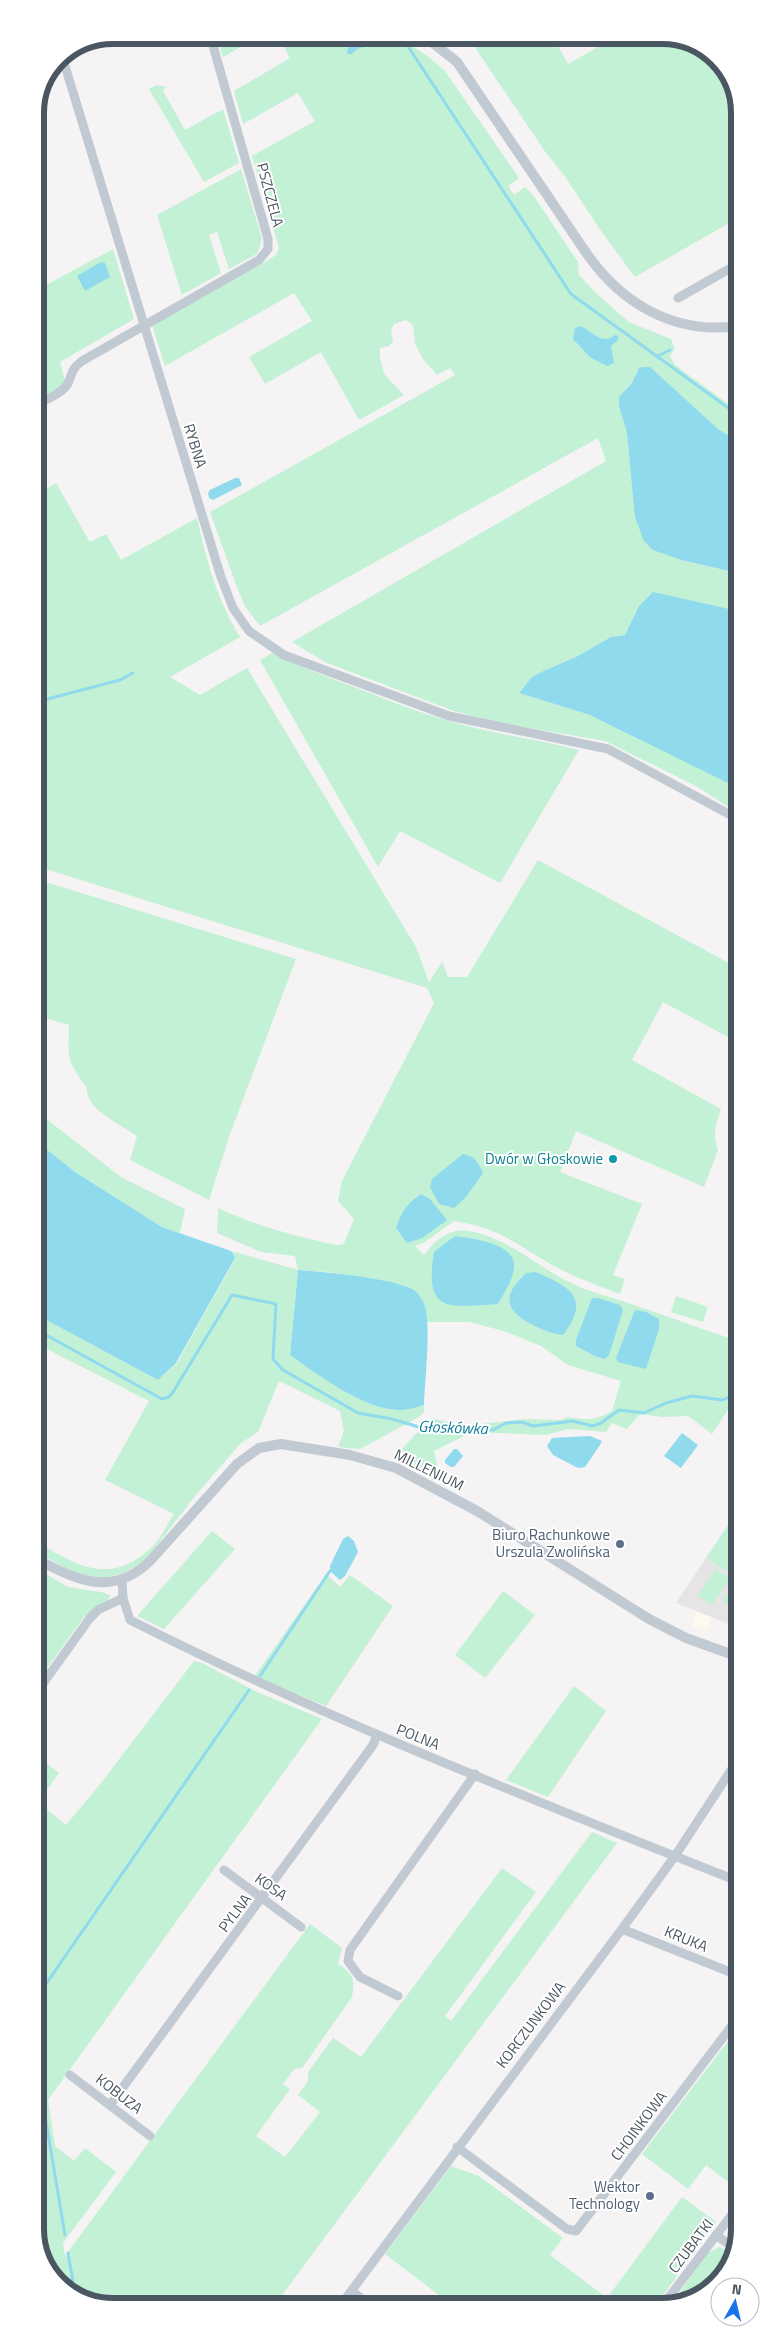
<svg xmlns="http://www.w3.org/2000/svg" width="775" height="2342" font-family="'Titillium Web',sans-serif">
	<rect width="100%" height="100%" fill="#f5f3f3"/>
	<path fill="#fdf9ef" d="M697 1611 711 1617 707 1631 692 1626Z"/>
	<path fill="#e6e4e5" d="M706 1558 739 1579V1628L676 1603Z"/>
	<g fill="#c3f1d5">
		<path d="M217 35H262L223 57Z"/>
		<path d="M278 35H396L430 58 445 71 519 178 508 186 514 195 525 187 533 195 578 262 579 275 599 296 629 322 671 339 675 349 670 356 675 365 738 411V441L718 429 676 391 639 368 632 383 619 398V406L627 432 630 462 681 560 738 573V609L639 606 625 635 611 637 576 657 541 672 532 677 519 693 590 715 622 729 738 788V813L696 786 605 741 495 722 454 711 327 663 292 642 606 461 598 438 260 626 246 608 238 590 210 512 455 375 450 368 437 375 423 359 415 344 413 325 406 320 394 324 391 330 393 342 389 346 380 348V358L384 374 404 395 359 420 321 352 265 384 249 357 312 321 294 293 165 366 152 325 270 259 276 255 279 248 252 156 315 121 298 93 243 124 234 91 290 58Z"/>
		<path d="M471 35H552L568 64 619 35H668L713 54 737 93 738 218 635 277 601 231 566 178 544 150 468 37Z"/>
		<path d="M157 85 166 87 163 91 185 130 223 109 239 163 204 182 149 89Z"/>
		<path d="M241 169 262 239 257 254 229 269 217 232 209 235 221 273 182 295 157 215Z"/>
		<path d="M113 249 134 319 60 362 65 380 63 386 35 401V291Z"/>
		<path d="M56 483 90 542 106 534 121 560 197 518C206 559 217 600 240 637L170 677 200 695 247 668 416 947 429 982 442 962 448 977H467L538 860 738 968 739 1043 663 1002 632 1060 721 1109C716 1124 712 1134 718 1150L704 1187 576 1131 560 1172 642 1204 613 1275 625 1279 620 1294C598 1286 577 1278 556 1267 516 1245 502 1228 454 1221L425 1242 415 1246 424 1255C435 1241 448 1228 468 1231 508 1237 538 1268 573 1284 592 1293 612 1297 631 1304 665 1315 698 1328 732 1339L739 1319V1393L712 1434 688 1416 662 1417 640 1414 627 1429 612 1423 606 1432 568 1429 546 1435 472 1432 434 1451 439 1473 433 1480 403 1459 398 1453 431 1418 455 1424 472 1425 526 1419 561 1420 567 1417C587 1420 594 1421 612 1411L621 1381 568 1365 541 1346 507 1332 470 1322H425V1305L404 1285 329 1272 298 1270 290 1355C318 1375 366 1411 401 1410 409 1410 417 1407 424 1405V1412L419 1417 360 1449 338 1447 344 1431 340 1411 279 1381 258 1432 241 1443 195 1496 155 1548 141 1563 123 1573 105 1578 87 1577 71 1571 37 1552V1542C79 1567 111 1586 152 1547 161 1539 167 1524 174 1514L105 1480 149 1401 37 1344V1315L158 1380 177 1363 235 1259 231 1251 298 1270 295 1256 261 1252 217 1233 218 1208C256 1226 295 1236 336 1245L344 1244 354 1219 338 1201 342 1181 434 1003 427 988 36 866V495Z"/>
		<path d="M274 652C302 668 332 679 362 690 404 707 448 723 493 732 522 738 551 743 579 750L500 883 400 831 378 867 260 660Z"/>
		<path d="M36 879 296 959 230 1134 209 1200 130 1160 137 1136C122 1125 85 1109 87 1088 67 1061 68 1058 69 1025L45 1018V1118L121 1177 185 1209 180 1233 162 1227 75 1172 36 1141Z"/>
		<path d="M676 1296 708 1307 703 1322 671 1312Z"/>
		<path d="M739 1509V1579L706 1558Z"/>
		<path d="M212 1531 235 1549 164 1629 137 1616Z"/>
		<path d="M37 1569 68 1587 101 1592 110 1595 108 1601 84 1617 40 1678 37 1676Z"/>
		<path d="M715 1569 730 1578 712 1605 698 1596Z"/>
		<path d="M326 1574 340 1587 350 1575 393 1606 326 1706 254 1677Z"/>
		<path d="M735 1582 739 1584V1613L722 1601Z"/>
		<path d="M503 1591 535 1615 485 1678 455 1655Z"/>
		<path d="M194 1661 202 1663 255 1691 322 1719 48 2100 55 2146 74 2161 85 2148 116 2172 63 2243 65 2256 310 1924 342 1948 338 1964C353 1973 355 1980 352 1997L302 2068 294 2069 283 2084 290 2089 256 2136 285 2157 320 2112 298 2095 308 2081V2072L333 2038 361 2057 502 1868 536 1892 445 2016 451 2021 592 1832 617 1843 274 2306 107 2307 62 2288 38 2249 37 1756 59 1773 38 1802 66 1825 101 1783Z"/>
		<path d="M574 1686 606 1711 548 1797 506 1780Z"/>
		<path d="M735 2032 740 2034V2191L706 2165 688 2189 642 2154Z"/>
		<path d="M451 2166 479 2176 563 2238 550 2255 607 2298 682 2197 716 2222 656 2305H452L385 2254Z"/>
		<path d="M740 2210V2230L736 2242 730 2230 732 2221Z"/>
		<path d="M719 2247 732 2252 724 2277 682 2304H672L706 2254Z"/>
	</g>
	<g fill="#90daee">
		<path d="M356 35H366L373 39 372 42 364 47 357 49 352 54H347L348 47Z"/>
		<path d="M101 262 105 263 110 277 85 291 77 276Z"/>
		<path d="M580 326C593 331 601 346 615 335L618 336V340L611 346 614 363 607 366 591 358 573 339 575 328Z"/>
		<path d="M643 367H650L718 429 738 441V573L681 560 653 550 644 541 635 517 627 433 619 406V397L632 383 639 368Z"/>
		<path d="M235 478H239L242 485 213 500 209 498 208 493 210 490Z"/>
		<path d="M653 592 729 609H738V788L590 715 519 693 532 677 541 672 576 657 611 637 625 635 639 606Z"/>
		<path d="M36 1141 75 1172 162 1227 231 1251 235 1258 176 1363 158 1380 37 1315Z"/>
		<path d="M463 1154C475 1156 478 1162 483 1173L466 1197 454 1208 439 1204 430 1187 432 1179Z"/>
		<path d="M421 1194 430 1199 447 1220 422 1238 407 1243 396 1228C401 1213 407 1203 421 1194Z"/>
		<path d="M455 1236C470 1238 513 1243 514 1264 515 1277 504 1293 498 1304 448 1307 424 1314 434 1252Z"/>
		<path d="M298 1270C324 1272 393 1278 414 1290 418 1293 423 1301 425 1306 431 1330 425 1378 424 1405 417 1407 409 1410 401 1410 366 1411 318 1375 290 1355Z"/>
		<path d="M535 1272C571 1287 591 1298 563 1335 549 1334 513 1319 510 1304 507 1291 518 1282 526 1273Z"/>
		<path d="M592 1298H598L620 1305 623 1310 609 1355 605 1359 597 1357 576 1346V1340Z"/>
		<path d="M635 1310 646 1312 659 1319V1329L646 1369 618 1362 616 1358Z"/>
		<path d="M682 1433 698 1445 681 1468 664 1456Z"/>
		<path d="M590 1436 602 1441 600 1445 585 1467 578 1468 553 1455 547 1446 552 1438Z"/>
		<path d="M454 1449H457L463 1456 454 1467H451L445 1463V1460Z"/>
		<path d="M348 1536 354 1541 358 1552 345 1576 340 1580 330 1571V1566L343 1539Z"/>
	</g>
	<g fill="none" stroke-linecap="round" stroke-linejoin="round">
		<g stroke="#90daee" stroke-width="3">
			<path d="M385 35 407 45 571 294 738 415"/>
			<path d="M658 356 670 350"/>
			<path d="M36 702 120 680 133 673"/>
			<path d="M37 1330 162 1399 169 1397 173 1392 232 1295 276 1304 273 1359 283 1370 358 1413 392 1419 419 1427 435 1423 456 1429 493 1430 506 1423 522 1422 533 1426 573 1421 592 1426 601 1423 619 1410 644 1413 666 1403 692 1396 723 1400 739 1392"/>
			<path d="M260 1676 330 1571"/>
			<path d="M37 1997 249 1690"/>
			<path d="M37 2068 65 2235"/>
			<path d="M68 2253 75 2293"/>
		</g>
		<g stroke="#c1cad2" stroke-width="9">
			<path d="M62 56 221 577 233 608 249 631 284 655 449 716 608 749 738 819"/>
			<path d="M678 298 738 264"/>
			<path d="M35 405C45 400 61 394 67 385 73 374 70 370 82 361L259 260 268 249V239L210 35"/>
			<path d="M122 1580 123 1598 130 1620C328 1720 534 1800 740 1882"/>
			<path d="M37 1692 90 1618 98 1610 123 1598"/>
			<path d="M224 1870 301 1927"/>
			<path d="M622 1929 740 1976"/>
			<path d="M398 1996 360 1977 348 1961 350 1950 475 1774"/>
			<path d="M70 2075 150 2136"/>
			<path d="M110 2105 373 1745 377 1735"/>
			<path d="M457 2147 567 2229 576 2231 740 2015"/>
			<path d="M716 2235 734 2248"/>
			<path d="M352 2291 371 2306"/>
			<path d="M663 2305 740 2204"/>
			<path d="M340 2306 622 1929 675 1856 739 1758"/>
		</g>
		<g stroke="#c1cad2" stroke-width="10">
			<path d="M423 35 457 62 587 254C622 304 675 335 738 326"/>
			<path d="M37 1559C76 1581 113 1597 150 1561L237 1464 259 1448 281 1444 350 1455 396 1468 477 1511 649 1619 686 1638 739 1657"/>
		</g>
	</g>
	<circle fill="#0f9aa8" stroke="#fff" stroke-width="2" cx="613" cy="1159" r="5"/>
	<g fill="#5c6f8a" stroke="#fff" stroke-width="2">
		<circle cx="620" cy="1544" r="5"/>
		<circle cx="650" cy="2196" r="5"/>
	</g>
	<g text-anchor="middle" stroke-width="4" stroke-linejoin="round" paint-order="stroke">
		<g font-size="15" fill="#4a5661" stroke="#fff">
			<text transform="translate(270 195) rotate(75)" y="5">PSZCZELA</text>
			<text transform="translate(195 446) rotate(73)" y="5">RYBNA</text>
			<text transform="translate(429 1470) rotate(26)" y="5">MILLENIUM</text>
			<text transform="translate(418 1737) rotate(22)" y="5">POLNA</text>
			<text transform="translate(271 1887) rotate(36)" y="5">KOSA</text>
			<text transform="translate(235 1913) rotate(-53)" y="5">PYLNA</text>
			<text transform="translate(686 1939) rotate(22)" y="5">KRUKA</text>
			<text transform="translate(531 2025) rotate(-53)" y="5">KORCZUNKOWA</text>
			<text transform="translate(119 2094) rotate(38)" y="5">KOBUZA</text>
			<text transform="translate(639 2126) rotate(-53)" y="5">CHOINKOWA</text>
			<text transform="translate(691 2246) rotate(-53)" y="5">CZUBATKI</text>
		</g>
		<g font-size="15" fill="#0d838f" stroke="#fff" text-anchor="end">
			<text x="603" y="1164">Dwór w Głoskowie</text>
		</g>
		<g font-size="15" fill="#4e5e75" stroke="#fff" text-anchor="end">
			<text x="610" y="1540">Biuro Rachunkowe<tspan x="610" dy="17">Urszula Zwolińska</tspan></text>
			<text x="640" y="2192">Wektor<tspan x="640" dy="17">Technology</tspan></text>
		</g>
		<g font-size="16" font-style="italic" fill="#0c7c9b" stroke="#fff">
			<text transform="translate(453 1427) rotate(2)" y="6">Głoskówka</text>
		</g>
	</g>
	<path d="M0 0H775V2342H0ZM113 44H662A69 69 0 0 1 731 113V2229A69 69 0 0 1 662 2298H113A69 69 0 0 1 44 2229V113A69 69 0 0 1 113 44Z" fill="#fff" fill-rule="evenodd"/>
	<path fill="none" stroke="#4a5661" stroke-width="6" d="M113 44H662A69 69 0 0 1 731 113V2229A69 69 0 0 1 662 2298H113A69 69 0 0 1 44 2229V113A69 69 0 0 1 113 44Z"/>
	<g transform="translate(735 2302) rotate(8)"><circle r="24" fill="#ffffff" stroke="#b7bbc0"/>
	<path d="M0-4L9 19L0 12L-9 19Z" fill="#1a73e8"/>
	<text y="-8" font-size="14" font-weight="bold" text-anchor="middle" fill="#4a5661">N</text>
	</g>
</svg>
